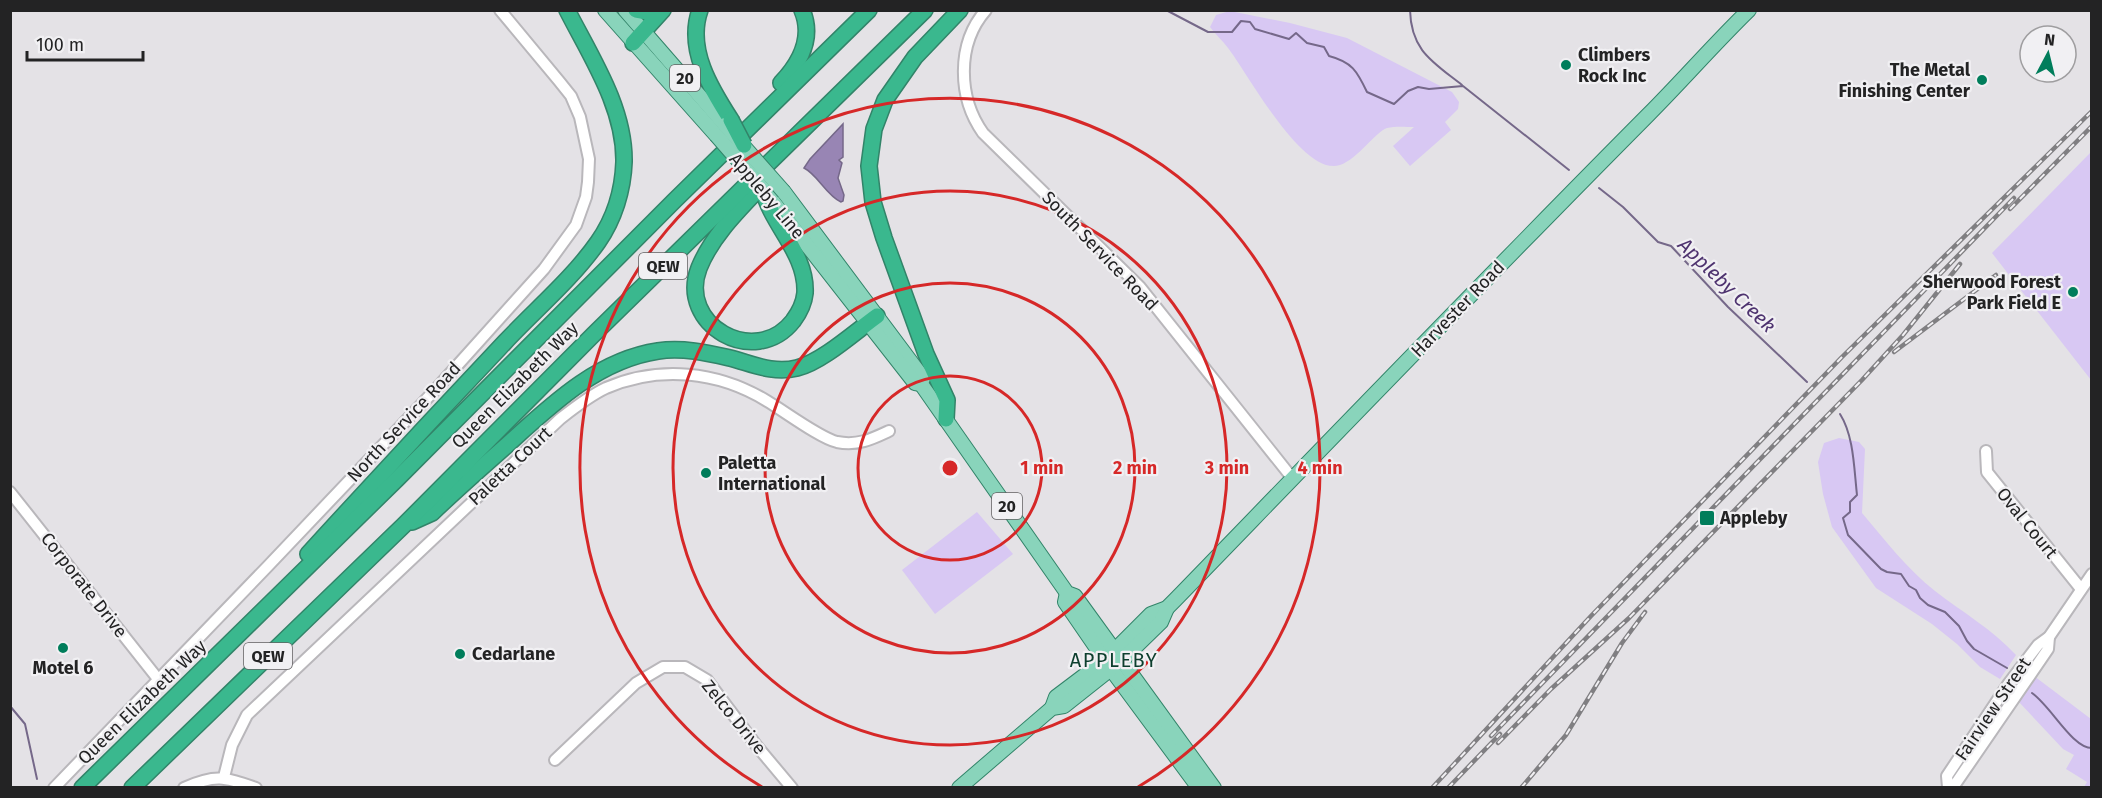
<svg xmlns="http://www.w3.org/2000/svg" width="2102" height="798" font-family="'Fira Sans',sans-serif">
	<rect width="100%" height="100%" fill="#e4e2e6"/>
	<g fill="#d8c8f3">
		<path d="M1230 11 1290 23 1347 38 1452 92 1459 102 1458 109 1445 122 1451 130 1410 166 1393 146 1414 127C1406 127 1395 126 1387 128 1375 132 1358 159 1340 165 1303 178 1247 72 1228 48 1222 40 1215 34 1210 27L1216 15Z"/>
		<path d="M2091 152V380L1992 253Z"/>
		<path d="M1839 438 1859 442 1865 449 1862 513C1885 540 1907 569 1935 591 1962 612 1992 629 2016 655L2000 679 1980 667 1957 644 1932 624 1876 588 1832 527 1823 494 1818 462 1824 443Z"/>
		<path d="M977 512 1013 554 935 614 902 570Z"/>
		<path d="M2034 676 2091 719V787H2084L2087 782 2066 769 2074 755 2063 749 2018 701Z"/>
	</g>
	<path fill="#9885b4" stroke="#756889" stroke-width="1.5" d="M843 124V157L839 160 842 163 838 178 844 195 843 201 841 202C826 195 818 175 804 168L810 159Z"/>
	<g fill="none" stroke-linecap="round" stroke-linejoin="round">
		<g stroke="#756889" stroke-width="2">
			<path d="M1166 10 1208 32H1232L1241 21 1250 22 1255 29 1289 39 1296 33 1307 43 1324 47 1329 56C1352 62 1357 71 1367 92L1394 104 1408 91 1418 87 1429 89 1463 86 1569 170"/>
			<path d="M1410 10C1411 51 1433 62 1462 85"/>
			<path d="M1599 188 1623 207 1658 242 1671 246 1728 307 1807 382"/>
			<path d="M1840 414C1854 436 1854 469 1857 495L1850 502V512L1843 518 1848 535 1881 569 1887 572 1901 574 1909 586 1916 590 1920 598 1928 605 1945 612 1959 626 1967 641 1974 649 2007 668"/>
			<path d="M2032 693C2051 706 2072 748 2092 748"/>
			<path d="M10 706 25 724 37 779"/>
		</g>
		<defs>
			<g id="minor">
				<path d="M986 10C956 44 958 98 983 133L1140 287 1293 479"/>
				<path d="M1986 451 1987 472 2081 589"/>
				<path d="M10 492 158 679"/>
				<path d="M555 760 636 683 663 667H685L707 680 756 745 792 788"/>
				<path d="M224 777 232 745 247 715 560 419C574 408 589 396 606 388 659 365 718 371 767 401 784 411 820 438 837 442 858 446 872 439 889 431"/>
				<path d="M1948 787 1947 776 2009 683 2038 645 2049 637 2092 574"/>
				<path d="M54 788 268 566 437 388 544 269 576 225 586 197 588 182 589 159 580 117 571 96 559 81 500 10"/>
				<path d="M184 788C216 774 224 777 256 788"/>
				<path d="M1948 788 1956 783 2048 649 2049 637"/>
			</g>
			<g id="major">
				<path d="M605 10 716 135"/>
				<path d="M625 10 725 125"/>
				<path d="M784 192 923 378 921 384 1067 593 1075 596 1214 788"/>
				<path d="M767 194 915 383 921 384"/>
				<path d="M1067 593 1065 602 1111 669 1199 788"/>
				<path d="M1052 708 1056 697 1105 660 1151 614 1167 608 1175 600C1332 438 1489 275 1648 115 1682 81 1714 44 1749 10"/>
				<path d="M959 788 1052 708 1064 706 1122 660 1161 622 1167 608"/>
			</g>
			<g id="highway">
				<path d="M636 10 647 12 656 10"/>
				<path d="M700 10C686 49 711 89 731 120"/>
				<path d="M633 43 663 10"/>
				<path d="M781 83C800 63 814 38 802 10"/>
				<path d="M763 189C771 225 807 253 805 293 804 303 799 313 793 321 755 369 677 325 699 268 713 233 744 205 769 178"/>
				<path d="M946 419 947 400 926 354 884 238 873 202 869 166 874 129 885 100 915 57 960 10"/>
				<path d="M412 522 432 513C456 490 481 468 506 446 550 406 597 360 658 351 682 347 708 353 730 358 753 364 773 374 797 368 822 362 856 331 877 316"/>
				<path d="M308 554C373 483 439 412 505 342 536 309 572 279 598 242 614 219 623 190 624 162 625 108 591 57 567 10"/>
				<path d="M82 788 397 479 674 201 869 10"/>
				<path d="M132 788 404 525 594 334 925 10"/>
			</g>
		</defs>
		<use href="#minor" stroke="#b9b7bb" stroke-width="14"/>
		<use href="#major" stroke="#328469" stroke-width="16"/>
		<use href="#highway" stroke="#328469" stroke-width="18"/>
		<use href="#minor" stroke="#fff" stroke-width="10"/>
		<use href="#major" stroke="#89d4bb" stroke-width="14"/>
		<use href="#highway" stroke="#3ab88e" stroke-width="15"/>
		<defs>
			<g id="rail">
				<path d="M2010 209 2092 126"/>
				<path d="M1894 352 1996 275"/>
				<path d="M1491 736 2014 198"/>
				<path d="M1498 743 1551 689 1629 618 1862 380 1903 335 1960 264"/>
				<path d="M1432 788 1591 616 1842 357 2092 111"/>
				<path d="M1448 788 1500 734"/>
				<path d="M1521 788 1566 735 1622 643 1645 612"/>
			</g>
		</defs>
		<use href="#rail" stroke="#807f82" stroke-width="4.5"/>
		<use href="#rail" stroke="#f1f0f3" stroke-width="2" stroke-dasharray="7" stroke-linecap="butt"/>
		<defs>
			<g id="major-bridge">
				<path d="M725 125 784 192"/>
				<path d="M716 135 763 189"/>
			</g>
			<path id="highway-bridge" d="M731 120 744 145"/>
		</defs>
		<use href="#major-bridge" stroke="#328469" stroke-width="16" stroke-linecap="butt"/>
		<use href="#highway-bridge" stroke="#328469" stroke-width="18" stroke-linecap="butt"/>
		<use href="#major-bridge" stroke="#89d4bb" stroke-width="14"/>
		<use href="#highway-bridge" stroke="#3ab88e" stroke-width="15"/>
	</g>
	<g fill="none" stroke="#d62828" stroke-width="3">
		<circle cx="950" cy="468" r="92"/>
		<circle cx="950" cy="468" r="185"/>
		<circle cx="950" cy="468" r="277"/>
		<path d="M762 787A370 370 0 1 1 1138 787"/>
	</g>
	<g fill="#007d5b" stroke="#f1f0f3" stroke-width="2">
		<circle cx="1566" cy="65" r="6"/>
		<circle cx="1982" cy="80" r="6"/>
		<circle cx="2073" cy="292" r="6"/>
		<circle cx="706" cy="473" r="6"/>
		<rect x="1699" y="510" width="16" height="16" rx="3"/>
		<circle cx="63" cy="648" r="6"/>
		<circle cx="460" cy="654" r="6"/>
	</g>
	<g text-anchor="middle" stroke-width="4.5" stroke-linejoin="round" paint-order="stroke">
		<g fill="#f1f0f3" stroke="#616062" stroke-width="1.5">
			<rect x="670" y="65" width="30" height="26" rx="4.5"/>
			<rect x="639" y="253" width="48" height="26" rx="4.5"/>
			<rect x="992" y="493" width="30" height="26" rx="4.5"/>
			<rect x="244" y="643" width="48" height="26" rx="4.5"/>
		</g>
		<g font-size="16" font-weight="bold" fill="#232324">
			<text x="685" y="84">20</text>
			<text x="663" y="272">QEW</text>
			<text x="1007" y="512">20</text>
			<text x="268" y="662">QEW</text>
		</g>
		<g font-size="18" font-weight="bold" fill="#232324" stroke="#f1f0f3" text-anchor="start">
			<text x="1578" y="61">Climbers<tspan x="1578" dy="21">Rock Inc</tspan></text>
			<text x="1970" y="76" text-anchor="end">The Metal<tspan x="1970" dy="21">Finishing Center</tspan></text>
			<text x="2061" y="288" text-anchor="end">Sherwood Forest<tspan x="2061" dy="21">Park Field E</tspan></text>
			<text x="718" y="469">Paletta<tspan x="718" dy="21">International</tspan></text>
			<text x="1720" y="524">Appleby</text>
			<text x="472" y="660">Cedarlane</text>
			<text x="63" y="674" text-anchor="middle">Motel 6</text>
		</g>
		<g font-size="18" fill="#232324" stroke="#f1f0f3">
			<text transform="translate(767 196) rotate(50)" y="6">Appleby Line</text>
			<text transform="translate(1100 251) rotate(46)" y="6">South Service Road</text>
			<text transform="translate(1458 309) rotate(-46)" y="6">Harvester Road</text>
			<text transform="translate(515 385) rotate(-45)" y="6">Queen Elizabeth Way</text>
			<text transform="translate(404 422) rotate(-47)" y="6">North Service Road</text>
			<text transform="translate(510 466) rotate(-43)" y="6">Paletta Court</text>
			<text transform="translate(2027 523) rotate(51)" y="6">Oval Court</text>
			<text transform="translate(84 585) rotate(52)" y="6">Corporate Drive</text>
			<text transform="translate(142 702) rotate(-44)" y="6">Queen Elizabeth Way</text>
			<text transform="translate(1993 709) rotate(-56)" y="6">Fairview Street</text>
			<text transform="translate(734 717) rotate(51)" y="6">Zelco Drive</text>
		</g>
		<g font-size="20" font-style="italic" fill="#4e336f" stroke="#f1f0f3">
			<text transform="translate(1727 285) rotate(44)" y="7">Appleby Creek</text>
		</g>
		<g font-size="20" letter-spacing="1.5" fill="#0d3f2e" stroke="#f1f0f3">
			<text x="1114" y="667">APPLEBY</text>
		</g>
	</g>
	<circle cx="950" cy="468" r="9" fill="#d62828" stroke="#f1f0f3" stroke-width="3"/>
	<g font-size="18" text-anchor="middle" font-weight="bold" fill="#d62828" stroke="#f1f0f3" stroke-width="4.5" stroke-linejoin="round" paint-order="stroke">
		<text x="1042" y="474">1 min</text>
		<text x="1135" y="474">2 min</text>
		<text x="1227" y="474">3 min</text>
		<text x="1320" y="474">4 min</text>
	</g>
	<rect width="2102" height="798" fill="none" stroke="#232324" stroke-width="24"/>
	<g transform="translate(2048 54) rotate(7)"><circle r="28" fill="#f1f0f3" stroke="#9f9ea0" stroke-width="1.5"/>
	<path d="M0-4.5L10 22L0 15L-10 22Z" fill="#007d5b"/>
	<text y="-9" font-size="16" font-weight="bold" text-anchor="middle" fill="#232324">N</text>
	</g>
	<path d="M27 51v9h116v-9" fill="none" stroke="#232324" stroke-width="3"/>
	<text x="36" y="51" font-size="18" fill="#232324" stroke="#f1f0f3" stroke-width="4.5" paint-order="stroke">100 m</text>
</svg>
